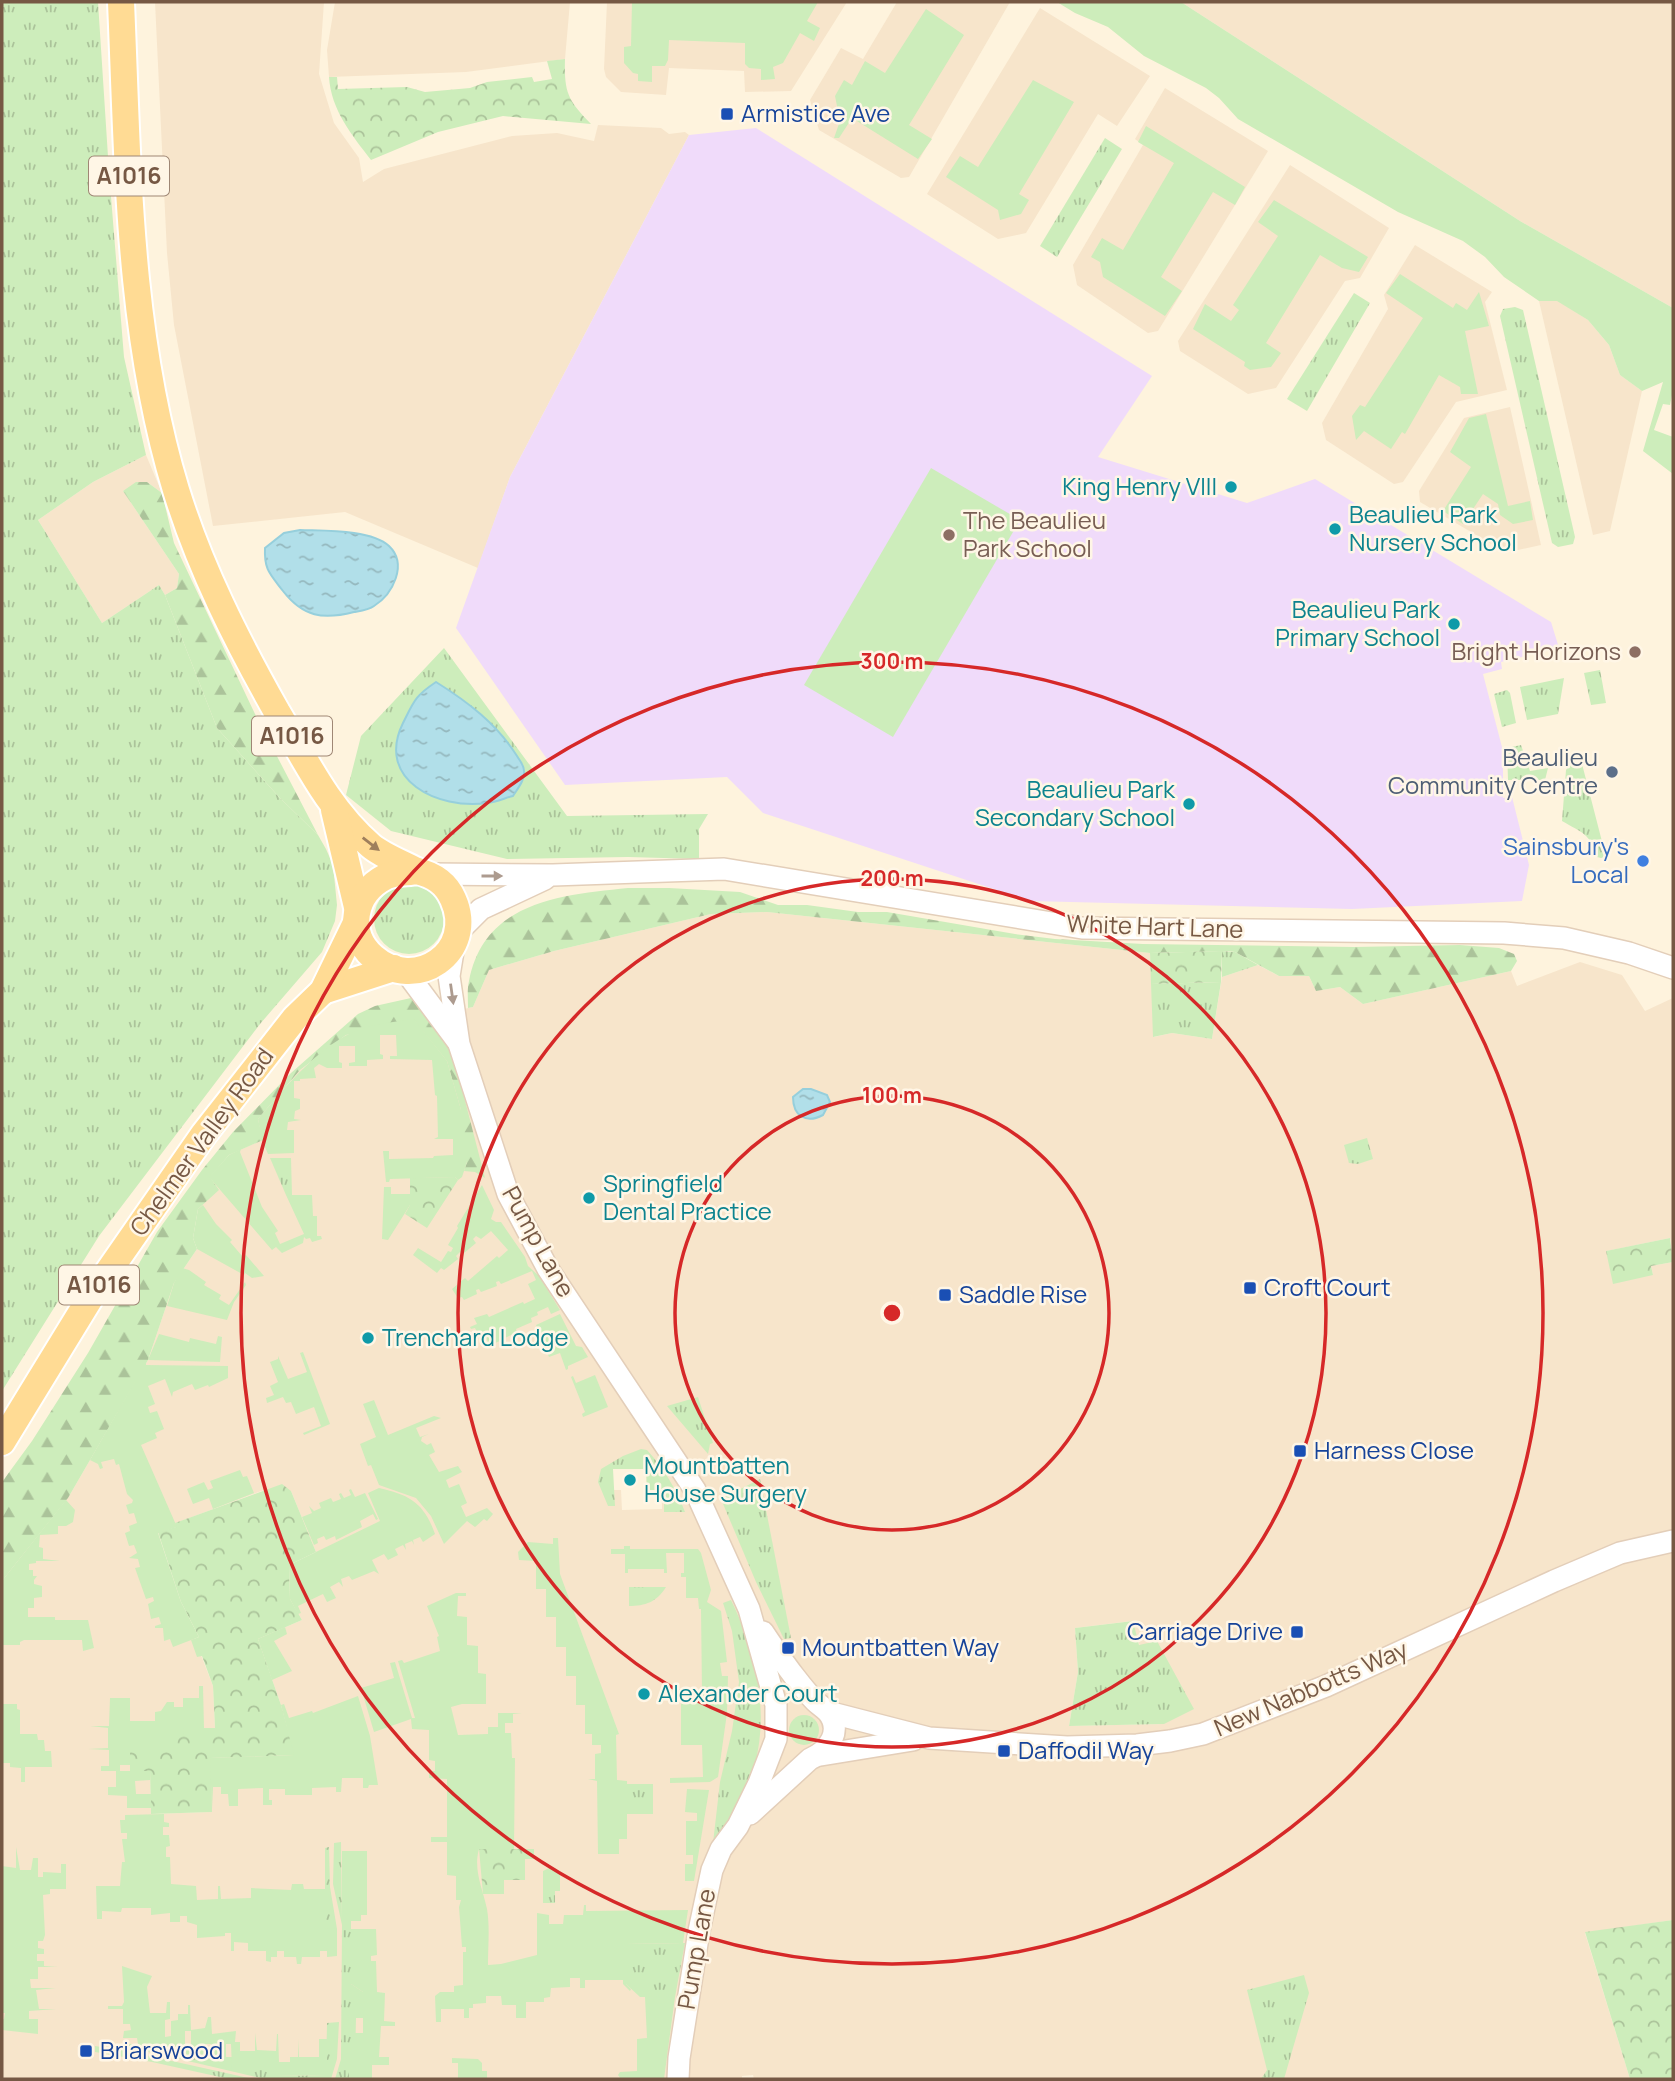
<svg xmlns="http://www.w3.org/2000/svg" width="1675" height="2081" font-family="Manrope,sans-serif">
	<defs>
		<pattern id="grass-tufts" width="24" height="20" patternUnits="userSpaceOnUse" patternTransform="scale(1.75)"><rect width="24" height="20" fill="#cdedbb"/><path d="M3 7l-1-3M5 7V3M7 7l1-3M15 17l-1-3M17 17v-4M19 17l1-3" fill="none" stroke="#abc39a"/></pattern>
		<pattern id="forest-firs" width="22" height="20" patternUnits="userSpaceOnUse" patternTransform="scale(1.75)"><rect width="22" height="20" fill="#cdedbb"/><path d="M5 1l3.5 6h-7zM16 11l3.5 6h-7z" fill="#abc39a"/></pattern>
		<pattern id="park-crowns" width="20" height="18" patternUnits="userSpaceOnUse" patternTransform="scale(1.75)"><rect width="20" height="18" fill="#cdedbb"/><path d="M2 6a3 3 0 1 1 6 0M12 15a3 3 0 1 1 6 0" fill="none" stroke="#abc39a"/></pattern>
		<pattern id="water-ripples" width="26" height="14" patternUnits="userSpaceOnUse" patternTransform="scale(1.75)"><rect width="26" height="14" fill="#b1dfe9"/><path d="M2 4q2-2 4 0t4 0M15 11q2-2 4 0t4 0" fill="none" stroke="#95b8be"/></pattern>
	</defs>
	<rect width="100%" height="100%" fill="#fef3dd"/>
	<g fill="#f7e5cb" fill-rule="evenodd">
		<path d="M155 2H324L319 74 334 123 359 158 363 182 384 169 512 136 557 133 594 141 598 125 661 128 669 134 685 132 689 135 510 477 478 568 345 512 213 526 174 325 167 253Z"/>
		<path d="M335 2H570L565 59 466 72 329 77 327 50Z"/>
		<path d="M607 2H847L791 91 745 92 744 71 669 68 666 95 621 92 606 77 604 69Z"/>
		<path d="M897 2H1010L909 177 901 178 819 130 810 100 841 48 863 59Z"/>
		<path d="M1181 2H1673V308L1520 221Z"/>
		<path d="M1040 8 1150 76 1117 126 1098 114 1026 233 998 239 927 194Z"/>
		<path d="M1165 88 1268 151 1158 331 1148 333 1077 285 1073 265 1143 145 1135 139Z"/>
		<path d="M1290 165 1389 228 1360 278 1345 281 1276 388 1248 394 1180 351 1178 341Z"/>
		<path d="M1415 245 1492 292 1485 302 1507 390 1456 402 1403 482 1394 484 1326 440 1322 423 1388 309 1384 295Z"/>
		<path d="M1557 300 1588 320 1609 345 1620 375 1642 391 1610 531 1593 535 1539 301Z"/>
		<path d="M1510 407 1541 545 1513 551 1500 549 1420 502 1419 491 1464 418Z"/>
		<path d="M146 455 162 493 147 482 123 491 179 574 177 588 165 595 159 585 102 623 38 520 93 482Z"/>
		<path d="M767 912 1150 953 1154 1037 1172 1033 1212 1039 1222 977 1258 965 1279 976H1309L1316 991 1340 987 1363 1004 1511 971 1517 986 1580 962 1622 975 1645 1011 1673 998V1251L1670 1238 1607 1251 1653 1275 1651 1266 1673 1262V1920L1585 1933 1630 2079H754L753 2075 742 2076V2079H2V1581L68 1498 148 1360 174 1283 197 1249 198 1209 229 1155 262 1140 258 1119 300 1070 346 1035 473 1007 489 970 554 951 711 914ZM613 1469H646L647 1490H662V1509L622 1510 621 1490H613ZM264 1490 291 1491 316 1552 290 1599 302 1620 258 1639 281 1705 294 1755 210 1758 211 1812 151 1814 150 1771 184 1728H215L213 1686 170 1575 158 1533 176 1523ZM1132 1621 1164 1724 1069 1726 1078 1672 1075 1628ZM479 1849H534L525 1859V1880H504Z"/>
	</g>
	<path fill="#f0dbfa" d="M756 128 1152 376 1098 457 1247 503 1315 479 1551 622 1559 648 1501 662 1502 669 1483 674 1503 751V798L1512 797 1529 865 1522 901 1352 909 1030 901 763 813 727 777 565 785 456 628 510 477 689 135Z"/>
	<g fill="url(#grass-tufts)">
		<path d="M2 2H98L109 172 124 357 146 455 93 482 38 520 102 623 159 585 165 595 217 728 279 797 318 835 326 849 333 865 337 905 335 921 322 952 260 1024 99 1236 2 1391Z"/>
		<path d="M1105 138 1122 149 1057 257 1040 246Z"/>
		<path d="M1354 293 1370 303 1307 411 1287 399Z"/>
		<path d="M1515 307 1523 310 1575 537 1573 544 1558 547 1552 543 1500 316 1503 309Z"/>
		<path d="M444 648 567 816 708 814 699 829V859L628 857 507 859 391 831 346 795 361 736Z"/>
		<path d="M1600 670 1606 703 1591 705 1584 673Z"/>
		<path d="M1564 678 1558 714 1527 720 1520 687Z"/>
		<path d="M1507 690 1510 693 1516 723 1502 727 1494 694Z"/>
		<path d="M1521 745 1530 771 1548 768 1545 780H1508L1507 748Z"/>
		<path d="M1581 760 1606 857 1601 858 1597 857C1590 833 1582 833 1562 821L1566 770 1569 765Z"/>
		<circle cx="409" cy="919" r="35"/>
		<path d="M1222 951 1235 952 1258 965 1222 977Z"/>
		<path d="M1221 982 1212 1039 1172 1033 1153 1037 1151 984Z"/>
		<path d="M1367 1138 1373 1159 1358 1164 1349 1163 1344 1145Z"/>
		<path d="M270 1158H291L292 1195H286Z"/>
		<path d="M698 1397 713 1443 710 1444 708 1454 667 1406Z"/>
		<path d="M641 1449 647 1450C663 1467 677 1490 685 1512H664V1490H647L646 1469H613L615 1506H608L598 1482 601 1469 623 1456Z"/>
		<path d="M760 1479 791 1638 784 1639 756 1582 721 1499Z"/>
		<path d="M629 1587H666C657 1602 645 1606 629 1606Z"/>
		<path d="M731 1600C756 1651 770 1711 754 1768 746 1795 730 1821 715 1845L713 1843 720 1782 732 1731 739 1682 732 1631 723 1603Z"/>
		<path d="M1133 1621 1139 1645 1157 1641 1194 1709 1164 1724 1069 1726 1078 1672 1075 1628Z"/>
		<circle cx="804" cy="1730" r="15"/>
		<rect x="627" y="1784" width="26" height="30"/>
		<path d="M341 1842 342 1920 351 1921V1984L363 1992 364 2018H356L355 2061 349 2062V2079H335L341 2059 342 1925 333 1884 334 1843Z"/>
		<path d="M329 1847 330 1887 337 1929H325V1848Z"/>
		<path d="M549 1868H555L560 1872V1891H555V1903H543V1871Z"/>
		<path d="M685 1943 675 1997H640L626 1984V1944Z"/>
		<path d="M1304 1975 1309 1993 1284 2079H1261L1267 2070 1247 1990Z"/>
		<path d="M339 2022 337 2059 331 2079H265L128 2047 129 2044H191L192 2057H232V2069H277V2076L326 2075 327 2023Z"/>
		<path d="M95 2046 127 2051 253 2079H229L152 2062 95 2052Z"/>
	</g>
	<g fill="url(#forest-firs)">
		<path d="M136 482H147L162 493 174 543 255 714 318 835 279 797 217 728 165 595 177 588 179 574 123 491Z"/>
		<path d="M628 888H669L740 892 778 905H807L858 912H887L1015 934 1055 939 1143 944 1354 947 1460 945 1499 948 1514 954 1517 961 1511 971 1363 1004 1340 987 1316 991 1309 976H1279L1235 952 1228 951 1150 953 767 912 711 914 554 951 489 970 473 1007 468 1008C468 999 467 989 469 981 484 901 562 895 628 888Z"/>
		<path d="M411 998 421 1000 443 1033 454 1058 485 1178 475 1172 464 1171 467 1162 461 1157V1110L447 1061 414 1020 346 1035 300 1070 258 1119 263 1140 229 1155 210 1177 219 1190 198 1209 193 1238 197 1249 174 1283 148 1360 68 1498 2 1581V1482L32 1441 88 1353 157 1232 202 1170 233 1132 291 1073 358 1014 375 1006Z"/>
	</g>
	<g fill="url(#park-crowns)">
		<path d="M565 59C564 93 568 100 591 124L503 116 438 132 371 160C352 135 331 110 329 77H337L338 89 407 87 425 92 470 88 487 82 532 77 534 82 552 79 547 61Z"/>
		<path d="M1222 951 1221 982 1151 984 1150 953Z"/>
		<path d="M455 1177 458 1180 427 1228 405 1214 410 1205V1178Z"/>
		<path d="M1670 1238 1673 1262 1651 1266 1653 1275 1613 1284 1606 1251Z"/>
		<path d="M282 1484 291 1491 316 1552 289 1565 290 1599 302 1620 258 1639 281 1705 295 1755 211 1758 212 1812 151 1814 150 1771H130V1745H158V1736H183V1728H215L213 1686 202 1656 197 1657 191 1640 199 1637 181 1602 158 1532 176 1527 175 1523Z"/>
		<path d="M479 1849H534V1859H525V1880H504V1894H483Z"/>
		<path d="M1673 1920V2079H1630L1585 1932Z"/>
	</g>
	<g fill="#cdedbb">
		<path d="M632 2H818L807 21 820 28 814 41 800 33 783 63 773 67 775 79 761 80V69L749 68 745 64V43L669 40 668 60 665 66H652V82L638 81V74L633 73 624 63V47L631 46Z"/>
		<path d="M1057 2H1181L1520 221 1673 308V390L1670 405 1663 404 1654 430 1673 437V474L1643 451 1663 382 1642 391 1620 375 1609 345 1588 320 1557 301H1539L1504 277 1485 257 1463 241 1398 212 1238 119 1219 98 1206 88 1144 56 1108 27 1075 13Z"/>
		<path d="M926 9 964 35 909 125 932 139 918 159 852 118 839 138H834L840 121 835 96 844 80 852 85 865 61 885 73Z"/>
		<path d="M1033 80 1074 102 1019 194 1029 200 1021 214 1000 220 998 210 946 177 960 156 978 167Z"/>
		<path d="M1146 126 1245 187 1235 205 1213 192 1161 277 1182 291 1165 316 1103 277 1100 262 1091 257 1102 238 1123 250 1174 163 1138 142Z"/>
		<path d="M1274 200 1368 257 1359 272 1342 268 1320 255 1266 343 1281 353 1271 367 1250 370 1244 366 1245 362 1193 329 1205 304 1231 321 1239 310 1233 305 1278 236 1258 222Z"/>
		<path d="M1400 274 1453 308 1456 303 1467 310 1479 292 1489 326 1465 331 1478 394H1461L1460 387 1439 375 1405 434 1402 432 1391 449 1364 431 1356 440 1352 416 1360 405 1365 407 1423 318 1386 293Z"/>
		<path d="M1486 414 1508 506 1530 501 1533 520 1513 524 1500 515 1498 504 1483 494 1463 524 1443 511 1471 467 1450 452 1469 418Z"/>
		<path d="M931 468 1020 520 893 737 804 685Z"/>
		<path d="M414 1019 447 1061 461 1110V1156L465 1158 467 1162 462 1177 458 1180 455 1177 390 1179 389 1182H386L383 1151H389V1159L433 1158 434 1156 453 1155V1139H434L438 1137 437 1096 435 1095 432 1060 390 1059V1056H397L396 1035H380V1054L383 1055V1059L367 1060V1066H349V1063L355 1062V1046H339V1062L342 1063V1068H327L319 1064 314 1068 316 1078 300 1079V1081H294V1098L300 1099V1109L295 1111 294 1119 301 1120 288 1122 287 1130H294V1153L268 1154 262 1140 258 1119C284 1089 310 1056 345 1036 364 1025 392 1022 414 1019Z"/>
		<path d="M241 1149 240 1152 262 1207 278 1231 275 1233 280 1244 304 1234 286 1195H312L313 1216H317V1236H321L322 1239 312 1242 310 1238 306 1239 304 1237 303 1243 282 1253 276 1247 272 1250 209 1177 229 1155Z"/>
		<path d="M482 1185 494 1210 491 1219 496 1222H501L525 1257 528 1266 539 1276 560 1310 551 1314 548 1307 537 1312 538 1315 531 1318 532 1322 516 1329 517 1332 503 1339 501 1336 499 1337 500 1341 485 1347 483 1345 488 1342 485 1334 479 1336 475 1328 471 1329 470 1327 477 1324 474 1318 487 1314 489 1317 523 1302 524 1304 535 1299 528 1284 536 1280 532 1271 501 1284 499 1281 496 1282 497 1286 481 1292 479 1289 476 1290 477 1294 464 1300 462 1297 458 1298 452 1289 465 1278 468 1281 497 1256 499 1258 508 1250 491 1231 481 1239 476 1236 473 1239 476 1243 463 1254 460 1252 456 1256 458 1259 444 1270 441 1268 437 1273 413 1255 418 1248 441 1262 448 1251 451 1252 453 1248 448 1245 458 1228 457 1226Z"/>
		<path d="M384 1187H391V1194H410V1205L388 1240 382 1239Z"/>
		<path d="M203 1205 216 1224 232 1240 230 1242 243 1257 246 1255 264 1276 252 1278 245 1273 244 1275 197 1249 193 1238 198 1209Z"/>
		<path d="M182 1268 189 1270 206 1282 204 1285 221 1295 219 1299 229 1305 245 1282 246 1285 234 1302 227 1320 167 1306 174 1283Z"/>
		<path d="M560 1314 576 1346 582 1347 588 1357 568 1366V1369L566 1370 560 1353 549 1357 536 1325Z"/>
		<path d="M159 1334 189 1342 190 1338 216 1344 218 1336 222 1337 220 1362 148 1360Z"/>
		<path d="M303 1352 330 1424 304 1435 303 1433 321 1426 314 1407 296 1414 291 1402 286 1403 283 1397 267 1403 266 1398 274 1395 270 1386 278 1382 270 1362 278 1359V1356L288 1379 307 1372 300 1353Z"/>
		<path d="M146 1362V1365L228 1366V1378L209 1387 208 1385 195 1390 192 1384 173 1392 172 1397 165 1379 148 1386 155 1404 148 1407 150 1413 157 1411 164 1429 155 1433 157 1438 141 1445 177 1527 158 1533 181 1602 199 1637 173 1647 170 1639 164 1641 163 1628H155V1626L161 1624 159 1617 151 1619 148 1604 154 1601 153 1597 146 1599 135 1568 140 1567 138 1559 129 1558 137 1553 134 1545 129 1546 125 1533 130 1531 129 1526 137 1523 134 1513 129 1514 126 1505 132 1503 133 1500 127 1494 119 1464 116 1465 114 1459 101 1462 103 1468 100 1469 98 1464 90 1460Z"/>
		<path d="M595 1375 608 1407 583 1417 582 1414 585 1412 571 1377 573 1376 576 1383Z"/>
		<path d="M374 1400 388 1435 434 1416 441 1418 416 1428 420 1437 429 1434 422 1437 421 1441 427 1445 431 1443 435 1452 429 1455 439 1472 458 1466 462 1472 446 1480 449 1488 459 1484 467 1503 461 1506 466 1517 487 1508 493 1514 487 1521 484 1519 475 1527 467 1521 444 1544 431 1516 416 1498 379 1485 371 1465 368 1466 360 1444 376 1437 363 1404Z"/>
		<path d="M240 1470 243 1477 247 1476 254 1493 213 1509 209 1498 193 1504 187 1489 204 1482 208 1490 213 1488 210 1481Z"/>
		<path d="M379 1488C410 1495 424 1503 435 1534L423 1542 420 1537 413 1540 414 1545 412 1541 405 1544 406 1550 403 1545 395 1549 398 1555 388 1560 384 1554 372 1560 379 1574 374 1571 352 1580 349 1576 341 1579 343 1587 339 1582 330 1587 336 1598 327 1602 323 1594 298 1606 301 1613 298 1614 290 1599 289 1565 380 1521 368 1493Z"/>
		<path d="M351 1489 355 1497 365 1493 378 1519 376 1520 373 1514 360 1521 362 1527 336 1540 335 1536 326 1540 324 1536 317 1539 318 1543 314 1545 302 1517 312 1513 309 1506 314 1511 321 1508 319 1503 331 1498 333 1502 341 1499 339 1494 341 1493 344 1498 351 1495 349 1490Z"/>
		<path d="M66 1500 75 1510 73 1522 66 1526H58V1534L40 1535 39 1547 43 1548V1559L60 1561H36V1563L29 1564V1570H33V1576H37L34 1580V1584L42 1586V1597L34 1598V1608H28V1617H55V1620H88L94 1648 83 1651 82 1640H24L20 1642V1645H2V1581Z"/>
		<path d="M553 1538H558L560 1574 619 1734 616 1735 617 1780 627 1781V1839H619V1854H598L597 1781 588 1779H595V1754L601 1753V1745H592V1734H585V1705H576V1676H566V1647H556V1617H546V1589H536V1561L519 1560 518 1552 528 1542 553 1544Z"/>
		<path d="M624 1546H630V1549H698L701 1553 711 1590 707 1602 721 1611 727 1662 720 1663 722 1676H728L727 1713 718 1777 710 1782 670 1783V1778L703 1777 702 1745H681V1693H702L701 1609H699L698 1598H686V1577H681V1573H684V1553H666L667 1573H664V1569H628V1573H625V1554H611V1549H624Z"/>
		<path d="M456 1593H466V1596H458L457 1616 467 1617V1645L478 1646V1673L486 1674V1704H462L451 1707 458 1735 488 1734V1727H498V1713H522L513 1714V1723H505V1733H511L512 1758H515L514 1849H479C473 1870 483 1889 487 1909 490 1927 488 1946 488 1965L501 1964 537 1955V1913L549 1915V1924H563L564 1915H583L584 1905H586V1911L688 1910 683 1943 626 1944V1984L631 1989 630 1991 623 1984V1980H585V1988H580V1978H570V1987L551 1988 550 1997 544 1998V2002H526V2018H516V2005H502L501 1996H486V2003L473 2004V2008H469V2018H464V2009H441V2022H436L435 1996 440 1992H454V1986L463 1985V1952H466V1947H462L459 1907 461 1900H456V1876L447 1875V1842H431V1837H447V1779L429 1778V1771H435V1761L429 1760V1730L412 1729 411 1719 374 1732 361 1688 394 1678 390 1663 395 1662 412 1718H415L398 1661 402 1660 404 1663 440 1651 437 1637 439 1636 427 1606Z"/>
		<path d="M285 1627 287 1634 274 1641 292 1671 272 1680 258 1639Z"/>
		<path d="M199 1686H203L204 1728H184L183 1736H158V1745H130V1765H120V1771H150V1780L135 1781 136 1794H151V1808H127V1796L108 1795V1787H116V1771H101V1766H109V1750L88 1749 108 1748V1728L90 1726H109L110 1698H130V1721H155V1712L161 1711 167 1702H174V1707H183V1698H199Z"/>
		<path d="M358 1696 370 1736 378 1785H369L368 1788H363V1778H342L341 1792H336V1787L312 1788V1795H285V1789H269V1800H272V1805H263V1788L238 1789V1806H229L228 1794H221V1787H213L212 1809 210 1758 294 1755 281 1705 284 1704 289 1718 312 1711 313 1713Z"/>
		<path d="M2 1704H17V1709L20 1710V1734H37L38 1740H44L45 1751H51L52 1767H25V1782H21V1768L10 1767V1763H2Z"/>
		<path d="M687 1789 709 1790 694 1881H685V1864H693V1855H686V1821H697V1813L685 1812Z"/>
		<path d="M164 1814V1822L169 1823V1827H163V1835H169L170 1846 166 1847V1857H170L171 1884 196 1886 197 1900 218 1899V1886H220L221 1899 251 1898V1888L291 1890 292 1884H303L304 1889H325V1928L337 1929V1956L327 1957V1951H320V1957H302L301 1964H297L296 1957H284V1951H277V1957H271V1962L266 1961V1951H248V1943L234 1942V1951H231V1933H225V1936L197 1938V1925L187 1922V1916H180V1922H170V1913L151 1915V1908H122L121 1912 102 1911V1919H97L96 1886H120L122 1862H125L122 1839H127V1833H121L120 1820H125V1815Z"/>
		<path d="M16 1847 20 1870H31L33 1858H38V1877H43V1872L61 1873V1864H66V1889H50V1894L43 1895 45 1935 43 1941H38V1948L44 1949V1954H37V1961H44V1966L58 1967H38V1979H30L31 1988H56L36 1990 39 2009H56L29 2011V2019H38V2034L2 2030V2019H4L5 2013H2V1866L16 1868Z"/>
		<path d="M342 1851H367V1915H361V1921H342Z"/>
		<path d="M351 1929H376L377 1955 371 1956V1961H376L377 1992 385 1993 384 2021 395 2022V2026H381L379 2057H389V2065H372V2079H349V2061H355V2033H363V1992L351 1984Z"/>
		<path d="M122 1966 152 1976 147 1987 150 2013H166L167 2002H170V2019L165 2020V2037L171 2036V2021L178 2020V2014H188V2005H190L191 2030 205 2028 208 2017H211L212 2034 236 2031 235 2042H240V2051H255V2033L257 2050 276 2051 277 2034H278L279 2062H290V2057H298V2039L299 2057H319V2039H327V2075L277 2076 276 2069H232L231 2044H226V2057H211V2044H206V2057H191V2031H185V2044H138L137 2038H123L124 2031 131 2030 130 2024H123V2009H108V2006H122L124 2002Z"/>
		<path d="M645 1997H675L664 2079H621L618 2075 620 2072 637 2071V2039L647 2038Z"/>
		<path d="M452 2058 478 2059 482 2063V2071H487V2079H458V2063H452Z"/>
	</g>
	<g fill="url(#water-ripples)" stroke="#96cfdc" stroke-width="2">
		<path d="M300 530C323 531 371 529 389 546 408 564 393 594 374 606 369 610 360 611 354 612 323 620 303 617 283 591 270 574 264 570 265 548L284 533Z"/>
		<path d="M436 682C468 702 497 724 517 756 520 761 524 765 524 771 525 780 518 788 513 796 505 798 496 802 487 803 438 810 375 780 403 723 414 701 415 696 436 682Z"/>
		<path d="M803 1089H811L827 1095 830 1102 823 1115C806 1124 793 1116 793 1097Z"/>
	</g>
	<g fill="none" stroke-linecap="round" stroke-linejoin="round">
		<defs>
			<g id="minor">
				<path d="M431 874 553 875 724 869 1082 928 1504 933 1564 938 1629 953 1673 968"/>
				<path d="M460 930 481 909 545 879"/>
				<path d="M454 945 449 976 459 1044 508 1194 548 1269 695 1490 749 1609 776 1705V1739L759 1783 738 1826 721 1849 712 1870 699 1931 679 2058 678 2079"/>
				<path d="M406 972 458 1042"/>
				<path d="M828 1712 929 1738 1067 1747 1137 1745 1170 1741 1203 1734 1326 1686 1554 1581 1620 1553 1673 1541"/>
				<path d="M821 1755 913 1740"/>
				<path d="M750 1814 810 1759C829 1751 843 1731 828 1712 824 1708 819 1705 815 1701 808 1694 801 1685 794 1676 783 1662 773 1647 763 1632"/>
			</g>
			<g id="major">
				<path d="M121 2C128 164 128 333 176 490 200 568 237 641 277 712 305 759 328 809 371 846 383 856 402 863 417 871"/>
				<path d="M334 810 357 907"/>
				<path d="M417 871C434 875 446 883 453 899 477 952 415 994 373 957 345 932 354 893 385 877 394 872 407 873 417 871Z"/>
				<path d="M323 991 394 968"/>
				<path d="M2 1442 92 1295 204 1134 295 1018 323 991 355 925"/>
			</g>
		</defs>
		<use href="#minor" stroke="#e3ceb9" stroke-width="24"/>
		<use href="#major" stroke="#fff" stroke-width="30"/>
		<use href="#minor" stroke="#fff" stroke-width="21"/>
		<use href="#major" stroke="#ffdb94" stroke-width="26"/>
	</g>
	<defs><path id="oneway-solid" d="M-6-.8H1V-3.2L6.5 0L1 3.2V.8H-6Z" transform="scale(1.75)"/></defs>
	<use fill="#9f7f5c" href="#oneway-solid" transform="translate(371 844) rotate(38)"/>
	<g fill="#ad9b8f">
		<use href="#oneway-solid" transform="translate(492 876)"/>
		<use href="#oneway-solid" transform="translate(452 994) rotate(82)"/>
	</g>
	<g fill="none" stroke="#d62828" stroke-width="3.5">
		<circle cx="892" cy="1313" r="217"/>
		<circle cx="892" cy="1313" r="434"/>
		<circle cx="892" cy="1313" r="651"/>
	</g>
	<g fill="#1a4fb4" stroke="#fff6e6" stroke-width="2.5">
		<rect x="720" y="107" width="14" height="14" rx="3.5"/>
		<rect x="1243" y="1281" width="14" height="14" rx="3.5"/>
		<rect x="938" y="1288" width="14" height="14" rx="3.5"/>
		<rect x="1293" y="1444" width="14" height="14" rx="3.5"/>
		<rect x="1290" y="1625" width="14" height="14" rx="3.5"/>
		<rect x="781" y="1641" width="14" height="14" rx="3.5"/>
		<rect x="997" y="1744" width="14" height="14" rx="3.5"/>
		<rect x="79" y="2044" width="14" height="14" rx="3.5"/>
	</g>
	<g fill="#0f9aa8" stroke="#fff6e6" stroke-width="2.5">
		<circle cx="1231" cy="487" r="7"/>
		<circle cx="1335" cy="529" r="7"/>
		<circle cx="1454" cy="624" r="7"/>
		<circle cx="1189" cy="804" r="7"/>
		<circle cx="589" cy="1198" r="7"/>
		<circle cx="368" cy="1338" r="7"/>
		<circle cx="630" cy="1480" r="7"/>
		<circle cx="644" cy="1694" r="7"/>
	</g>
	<g fill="#8d6e63" stroke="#fff6e6" stroke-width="2.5">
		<circle cx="949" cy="535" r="7"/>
		<circle cx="1635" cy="652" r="7"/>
	</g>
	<circle fill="#5c6f8a" stroke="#fff6e6" stroke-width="2.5" cx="1612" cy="772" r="7"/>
	<circle fill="#3f7fe0" stroke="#fff6e6" stroke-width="2.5" cx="1643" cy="861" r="7"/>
	<g text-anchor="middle" stroke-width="5" stroke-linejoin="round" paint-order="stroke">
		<g fill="#fff6e6" stroke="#9f8775" stroke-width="2">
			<rect x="89" y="156.5" width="80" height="39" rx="5"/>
			<rect x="252" y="716.5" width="80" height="39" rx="5"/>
			<rect x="59" y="1265.5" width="80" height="39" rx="5"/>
		</g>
		<g font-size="23" font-weight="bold" fill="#765844">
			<text x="129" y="184">A1016</text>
			<text x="292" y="744">A1016</text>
			<text x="99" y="1293">A1016</text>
		</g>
		<g font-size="24" fill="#164399" stroke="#fff6e6" text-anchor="start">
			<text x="741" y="122">Armistice Ave</text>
			<text x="1264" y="1296">Croft Court</text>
			<text x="959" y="1303">Saddle Rise</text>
			<text x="1314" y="1459">Harness Close</text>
			<text x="1283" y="1640" text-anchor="end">Carriage Drive</text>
			<text x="802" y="1656">Mountbatten Way</text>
			<text x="1018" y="1759">Daffodil Way</text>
			<text x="100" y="2059">Briarswood</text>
		</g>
		<g font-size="24" fill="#0d838f" stroke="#fff6e6" text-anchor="start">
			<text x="1217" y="495" text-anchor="end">King Henry VIII</text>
			<text x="1349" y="523">Beaulieu Park<tspan x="1349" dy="28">Nursery School</tspan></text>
			<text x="1440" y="618" text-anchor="end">Beaulieu Park<tspan x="1440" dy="28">Primary School</tspan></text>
			<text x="1175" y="798" text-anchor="end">Beaulieu Park<tspan x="1175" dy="28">Secondary School</tspan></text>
			<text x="603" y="1192">Springfield<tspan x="603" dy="28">Dental Practice</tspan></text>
			<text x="382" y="1346">Trenchard Lodge</text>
			<text x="644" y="1474">Mountbatten<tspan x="644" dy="28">House Surgery</tspan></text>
			<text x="658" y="1702">Alexander Court</text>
		</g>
		<g font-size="24" fill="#785e54" stroke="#fff6e6" text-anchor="start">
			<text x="963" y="529">The Beaulieu<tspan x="963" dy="28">Park School</tspan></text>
			<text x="1621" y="660" text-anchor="end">Bright Horizons</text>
		</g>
		<g font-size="24" fill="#4e5e75" stroke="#fff6e6" text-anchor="end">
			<text x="1598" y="766">Beaulieu<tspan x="1598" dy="28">Community Centre</tspan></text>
		</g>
		<g font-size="24" fill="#366cbe" stroke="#fff6e6" text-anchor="end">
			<text x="1629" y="855">Sainsbury's<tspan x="1629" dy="28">Local</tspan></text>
		</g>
		<g font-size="24" fill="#765844" stroke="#fff6e6">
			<text transform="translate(1155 927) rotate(2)" y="8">White Hart Lane</text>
			<text transform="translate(202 1142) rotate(-54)" y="8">Chelmer Valley Road</text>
			<text transform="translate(538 1242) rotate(61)" y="8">Pump Lane</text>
			<text transform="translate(1311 1689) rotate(-23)" y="8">New Nabbotts Way</text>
			<text transform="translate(697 1949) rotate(-80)" y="8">Pump Lane</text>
		</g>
	</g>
	<circle cx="892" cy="1313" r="10" fill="#d62828" stroke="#fff6e6" stroke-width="3.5"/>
	<g font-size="21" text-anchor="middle" font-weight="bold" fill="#d62828" stroke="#fff6e6" stroke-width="5" stroke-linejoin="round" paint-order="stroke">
		<text x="892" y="669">300 m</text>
		<text x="892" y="886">200 m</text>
		<text x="892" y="1103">100 m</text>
	</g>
	<rect width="1675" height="2081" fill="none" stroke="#765844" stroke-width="7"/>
</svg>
